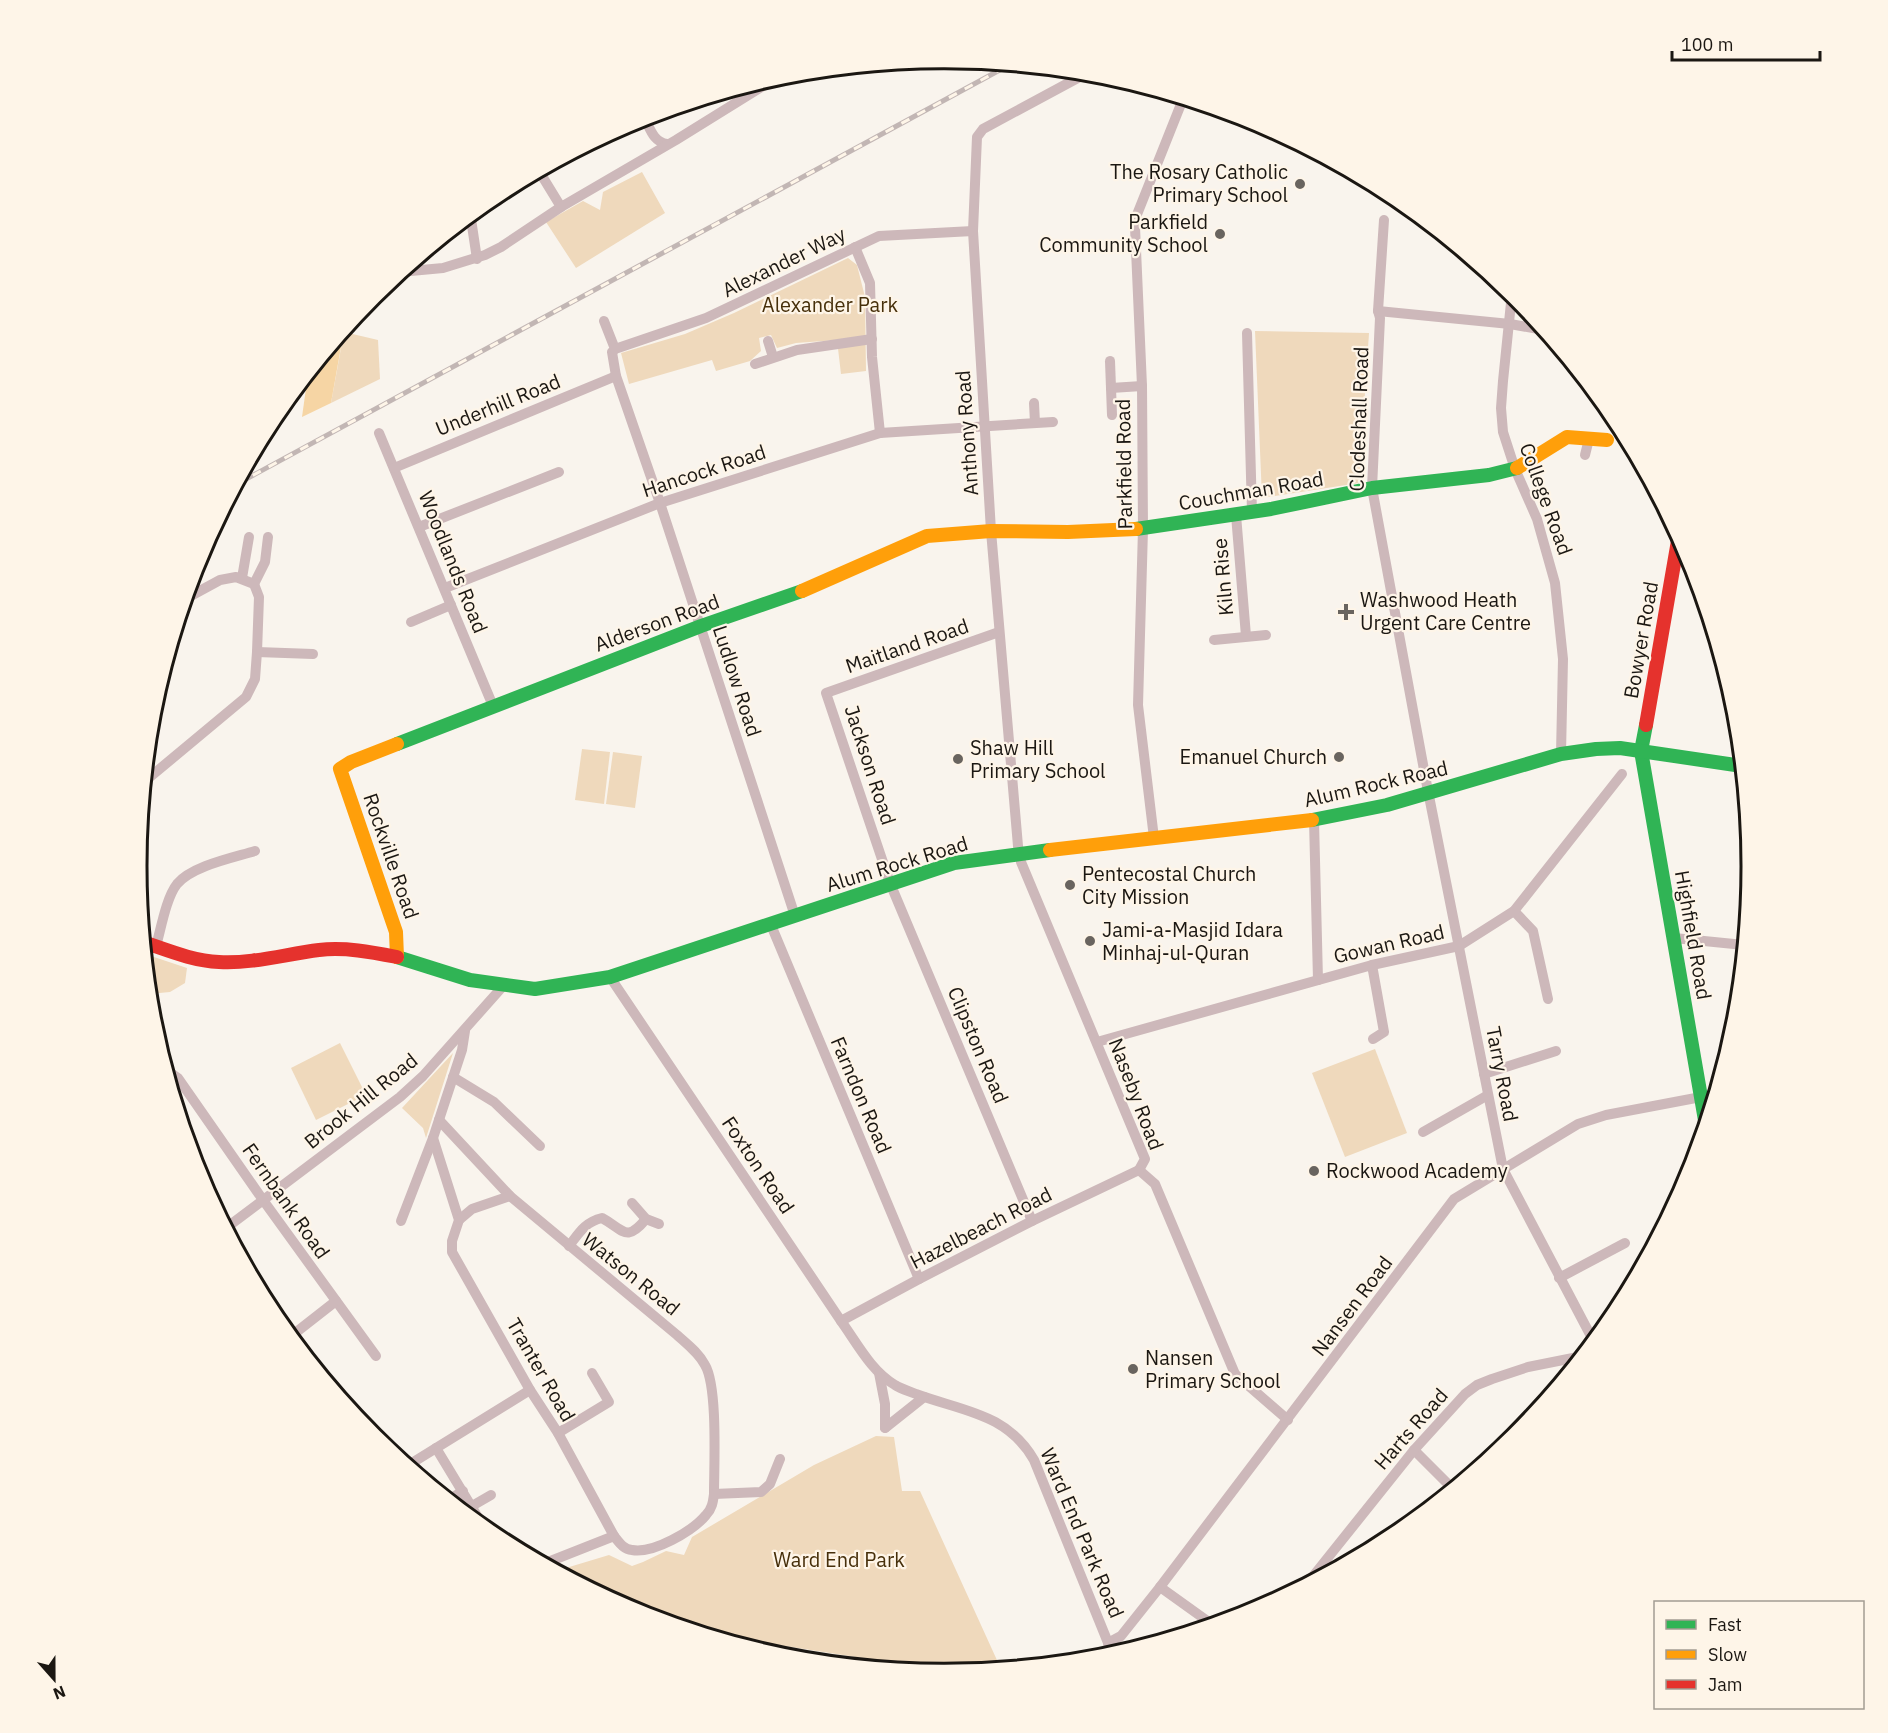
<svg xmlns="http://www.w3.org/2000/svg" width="1888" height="1733" font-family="'IBM Plex Sans',sans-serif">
	<rect width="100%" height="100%" fill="#f9f4ed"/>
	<g fill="#efd9bc">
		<path d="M642 172 665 213 576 268 546 222 583 201 600 210 603 192Z"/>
		<path d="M848 258 857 265 865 297 866 371 841 374 837 340 796 343 777 348 771 335 759 338 761 351 750 361 716 371 712 360 629 384 621 353 685 334 734 313Z"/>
		<path d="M1255 331 1369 333 1359 483 1262 498Z"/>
		<path d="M344 332 378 340 380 379 331 403Z"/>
		<path d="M582 749 610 752 604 804 575 800Z"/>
		<path d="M613 752 642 756 635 808 606 804Z"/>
		<path d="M145 954 187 968 185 983 170 992 149 994Z"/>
		<path d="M340 1043 366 1095 316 1120 291 1068Z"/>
		<path d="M1375 1049 1407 1133 1345 1157 1312 1073Z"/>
		<path d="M453 1053 426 1138 423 1128 402 1108Z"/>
		<path d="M876 1436 894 1437 902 1491H920L1001 1669 971 1672 946 1671 759 1642 751 1648 634 1613 556 1571 609 1555 632 1566 643 1562 666 1551 684 1555 692 1537 814 1465Z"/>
	</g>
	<path fill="#f6d5a4" d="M344 330 331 403 302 417 308 374Z"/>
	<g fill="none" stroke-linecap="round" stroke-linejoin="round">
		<g stroke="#cdb8ba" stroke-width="10">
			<path d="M1087 73 983 129 977 137 973 231 991 531 1018 846 1021 862 1145 1159 1139 1170"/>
			<path d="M644 117C650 128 653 142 667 144"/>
			<path d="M539 171 561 207"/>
			<path d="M490 199 498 201"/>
			<path d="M472 214 471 219 477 259"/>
			<path d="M1384 220 1378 311 1380 318 1372 488 1427 786 1503 1169 1594 1342"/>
			<path d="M855 247 870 283 872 357 880 433"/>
			<path d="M400 272 443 268 485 255 501 247 561 207 676 140 779 76"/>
			<path d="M1512 293 1503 381 1501 408 1503 432 1515 469 1537 519 1555 583 1563 659 1561 754"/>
			<path d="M1378 311 1510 324 1544 330"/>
			<path d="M604 321 615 349 612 352 616 376 660 503 795 916"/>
			<path d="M1247 333 1252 512"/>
			<path d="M768 341 773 357"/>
			<path d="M615 349 706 318 879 236 973 231"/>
			<path d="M1110 361 1111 388"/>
			<path d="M755 364 797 350 872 339"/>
			<path d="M1034 403 1035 423"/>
			<path d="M1112 415 1111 388 1142 386"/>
			<path d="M379 433 493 706"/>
			<path d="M1585 455 1589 439"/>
			<path d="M394 468 616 376"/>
			<path d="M1236 515 1246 636"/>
			<path d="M419 527 559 472"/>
			<path d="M242 578 249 537"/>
			<path d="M254 584 265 562 268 537"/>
			<path d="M445 588 660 503 880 433 1053 422"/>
			<path d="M185 599 220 580 236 577 254 584"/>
			<path d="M411 622 451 605"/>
			<path d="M999 632 826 693 890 883 1032 1221"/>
			<path d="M1214 640 1266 635"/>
			<path d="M257 652 313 654"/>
			<path d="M144 782 246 697 255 679 257 652 259 597 254 584"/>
			<path d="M1314 820 1318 980"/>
			<path d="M1154 838 1138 705 1143 529 1142 386 1135 227 1136 217 1183 99"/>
			<path d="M1514 911 1533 931 1548 999"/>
			<path d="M771 925 919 1279"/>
			<path d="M1674 938 1744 945"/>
			<path d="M156 946C161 929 166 898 177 884 192 866 232 858 255 851"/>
			<path d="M1372 965 1384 1032 1373 1039"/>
			<path d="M610 977 841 1321C857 1343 871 1371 895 1385 901 1389 909 1391 916 1394 962 1411 1007 1413 1034 1460L1113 1655"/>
			<path d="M1097 1042 1372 965 1459 946 1514 911 1622 774"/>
			<path d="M165 1069 178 1078 263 1200 376 1356"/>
			<path d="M1484 1074 1556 1051"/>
			<path d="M453 1077 494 1102 540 1146"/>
			<path d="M439 1120 510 1196 677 1335C687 1344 699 1353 705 1365 718 1387 714 1466 714 1494 713 1502 712 1509 706 1515 693 1531 653 1554 632 1550 623 1549 619 1542 614 1536L543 1564"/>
			<path d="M1423 1132 1488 1095"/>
			<path d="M433 1138 459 1220 452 1241V1252L530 1390 558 1433 614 1536"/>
			<path d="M1139 1170 1155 1184 1235 1374 1288 1420"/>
			<path d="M632 1203 646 1219 659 1224"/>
			<path d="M459 1220 472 1209 510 1196"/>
			<path d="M401 1221 433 1138 462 1050 465 1031"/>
			<path d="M226 1228 400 1097 423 1076 504 985"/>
			<path d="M569 1246C579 1233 585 1222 602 1218 624 1230 626 1243 646 1219"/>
			<path d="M1559 1278 1625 1243"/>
			<path d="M841 1321 919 1279 1032 1221 1139 1170"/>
			<path d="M290 1337 336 1301"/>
			<path d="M879 1373 885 1404V1428"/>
			<path d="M885 1428 924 1397"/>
			<path d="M558 1433 609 1402 592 1373"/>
			<path d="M436 1448 479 1519"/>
			<path d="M1414 1450 1453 1489"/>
			<path d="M407 1466 530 1390"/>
			<path d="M714 1494 761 1492 770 1484 780 1459"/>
			<path d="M448 1500 463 1491"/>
			<path d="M472 1506 491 1495"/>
			<path d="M1306 1585 1414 1450 1465 1394 1477 1385 1492 1379 1528 1367 1583 1356"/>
			<path d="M1160 1587 1213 1625"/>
			<path d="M1108 1643 1121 1636 1160 1587 1454 1199 1578 1124 1606 1115 1701 1097"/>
		</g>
		<g stroke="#30b455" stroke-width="14">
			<path d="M1136 529 1271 509 1372 488 1489 475 1517 468"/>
			<path d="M1646 725 1641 751 1706 1126"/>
			<path d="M397 744 701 626 802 591"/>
			<path d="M1312 820 1387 805 1561 754 1596 749 1620 748 1742 766"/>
			<path d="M397 957 470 980 535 989 610 977 954 863 1050 850"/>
		</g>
		<g stroke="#ff9f0a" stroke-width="14">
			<path d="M1517 468 1567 437 1607 440"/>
			<path d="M802 591 927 536 991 531 1068 532 1136 529"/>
			<path d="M1050 850 1312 820"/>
			<path d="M397 957 396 932 340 769 351 762 397 744"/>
		</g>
		<g stroke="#e5322d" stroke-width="14">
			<path d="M1646 725 1679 535"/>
			<path d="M143 942C167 950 193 961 219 962 252 964 286 954 319 950 345 947 371 952 397 957"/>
		</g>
		<defs>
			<path id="rail" d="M237 484 1009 65"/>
		</defs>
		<use href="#rail" stroke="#c2b6b4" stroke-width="5"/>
		<use href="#rail" stroke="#fef5e8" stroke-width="3" stroke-dasharray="9" stroke-linecap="butt"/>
	</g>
	<g fill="#69645f" stroke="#fef5e8" stroke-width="2">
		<circle cx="1300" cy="184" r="6"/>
		<circle cx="1220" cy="234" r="6"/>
		<path d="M1343 603h6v6h6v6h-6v6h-6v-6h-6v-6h6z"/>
		<circle cx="1339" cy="757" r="6"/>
		<circle cx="958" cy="759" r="6"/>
		<circle cx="1070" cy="885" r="6"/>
		<circle cx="1090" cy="941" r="6"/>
		<circle cx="1314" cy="1171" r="6"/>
		<circle cx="1133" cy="1369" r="6"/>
	</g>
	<g text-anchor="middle" stroke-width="4.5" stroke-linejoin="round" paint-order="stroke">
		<g font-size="20" fill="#1b1712" stroke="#fef5e8" text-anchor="start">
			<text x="1288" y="179" text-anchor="end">The Rosary Catholic<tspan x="1288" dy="23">Primary School</tspan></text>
			<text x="1208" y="229" text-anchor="end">Parkfield<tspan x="1208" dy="23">Community School</tspan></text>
			<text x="1360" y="607">Washwood Heath<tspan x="1360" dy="23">Urgent Care Centre</tspan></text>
			<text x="970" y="755">Shaw Hill<tspan x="970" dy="23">Primary School</tspan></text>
			<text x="1327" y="764" text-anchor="end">Emanuel Church</text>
			<text x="1082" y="881">Pentecostal Church<tspan x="1082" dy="23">City Mission</tspan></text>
			<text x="1102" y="937">Jami-a-Masjid Idara<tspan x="1102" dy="23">Minhaj-ul-Quran</tspan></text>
			<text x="1326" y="1178">Rockwood Academy</text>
			<text x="1145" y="1365">Nansen<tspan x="1145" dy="23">Primary School</tspan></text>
		</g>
		<g font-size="20" fill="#1b1712" stroke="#fef5e8">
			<text transform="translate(784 262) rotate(-26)" y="7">Alexander Way</text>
			<text transform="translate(498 405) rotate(-22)" y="7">Underhill Road</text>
			<text transform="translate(1359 419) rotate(-88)" y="7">Clodeshall Road</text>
			<text transform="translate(967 433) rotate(-94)" y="7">Anthony Road</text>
			<text transform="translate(1124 464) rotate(-91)" y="7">Parkfield Road</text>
			<text transform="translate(704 471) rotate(-18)" y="7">Hancock Road</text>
			<text transform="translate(1251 491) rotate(-10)" y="7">Couchman Road</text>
			<text transform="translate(1546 499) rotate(70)" y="7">College Road</text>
			<text transform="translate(453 562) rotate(68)" y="7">Woodlands Road</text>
			<text transform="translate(1223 577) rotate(-95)" y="7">Kiln Rise</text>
			<text transform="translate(657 623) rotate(-20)" y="7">Alderson Road</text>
			<text transform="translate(1641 640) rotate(-80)" y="7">Bowyer Road</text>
			<text transform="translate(907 646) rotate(-19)" y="7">Maitland Road</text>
			<text transform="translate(737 681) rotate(72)" y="7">Ludlow Road</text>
			<text transform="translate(870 765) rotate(72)" y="7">Jackson Road</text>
			<text transform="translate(1376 784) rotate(-13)" y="7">Alum Rock Road</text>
			<text transform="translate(391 856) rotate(71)" y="7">Rockville Road</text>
			<text transform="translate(897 864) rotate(-17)" y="7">Alum Rock Road</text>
			<text transform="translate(1693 935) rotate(80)" y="7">Highfield Road</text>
			<text transform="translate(1389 944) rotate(-13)" y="7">Gowan Road</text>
			<text transform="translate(978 1045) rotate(67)" y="7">Clipston Road</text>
			<text transform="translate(1502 1074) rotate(79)" y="7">Tarry Road</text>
			<text transform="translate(1136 1094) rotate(69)" y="7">Naseby Road</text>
			<text transform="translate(861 1095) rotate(67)" y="7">Farndon Road</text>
			<text transform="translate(361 1101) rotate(-39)" y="7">Brook Hill Road</text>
			<text transform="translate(758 1165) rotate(56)" y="7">Foxton Road</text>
			<text transform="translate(286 1201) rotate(55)" y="7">Fernbank Road</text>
			<text transform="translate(981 1228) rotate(-27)" y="7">Hazelbeach Road</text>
			<text transform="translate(631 1274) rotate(39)" y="7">Watson Road</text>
			<text transform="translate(1352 1306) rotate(-53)" y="7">Nansen Road</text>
			<text transform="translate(541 1370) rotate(60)" y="7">Tranter Road</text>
			<text transform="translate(1411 1429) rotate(-49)" y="7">Harts Road</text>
			<text transform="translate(1082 1533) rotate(67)" y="7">Ward End Park Road</text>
		</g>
		<g font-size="20" fill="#462f0a" stroke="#fef5e8">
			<text x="830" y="312">Alexander Park</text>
			<text x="839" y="1567">Ward End Park</text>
		</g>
	</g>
	<path d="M0 0H1888V1733H0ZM147 866a797 797 0 1 1 1594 0a797 797 0 1 1-1594 0Z" fill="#fef5e8" fill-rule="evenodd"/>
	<path fill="none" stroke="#1b1712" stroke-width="3" d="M147 866a797 797 0 1 1 1594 0a797 797 0 1 1-1594 0Z"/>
	<rect x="1654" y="1601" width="210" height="108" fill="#fef5e8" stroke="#a39c92" stroke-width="1.5"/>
	<rect x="1666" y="1620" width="30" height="9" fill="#30b455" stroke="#a39c92" stroke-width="1.5"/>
	<text x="1708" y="1631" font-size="18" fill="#1b1712">Fast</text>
	<rect x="1666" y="1650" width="30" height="9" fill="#ff9f0a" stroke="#a39c92" stroke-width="1.5"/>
	<text x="1708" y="1661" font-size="18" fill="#1b1712">Slow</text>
	<rect x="1666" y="1680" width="30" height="9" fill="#e5322d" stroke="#a39c92" stroke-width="1.5"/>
	<text x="1708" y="1691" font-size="18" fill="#1b1712">Jam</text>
	<g transform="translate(54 1679) rotate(159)" stroke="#fef5e8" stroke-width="4.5" paint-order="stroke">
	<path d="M0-4.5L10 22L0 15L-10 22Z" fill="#1b1712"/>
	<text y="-9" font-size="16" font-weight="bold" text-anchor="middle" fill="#1b1712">N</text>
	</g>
	<path d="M1672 51v9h148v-9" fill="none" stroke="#1b1712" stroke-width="3"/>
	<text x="1681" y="51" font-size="18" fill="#1b1712" stroke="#fef5e8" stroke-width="4.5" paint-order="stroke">100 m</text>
</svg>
